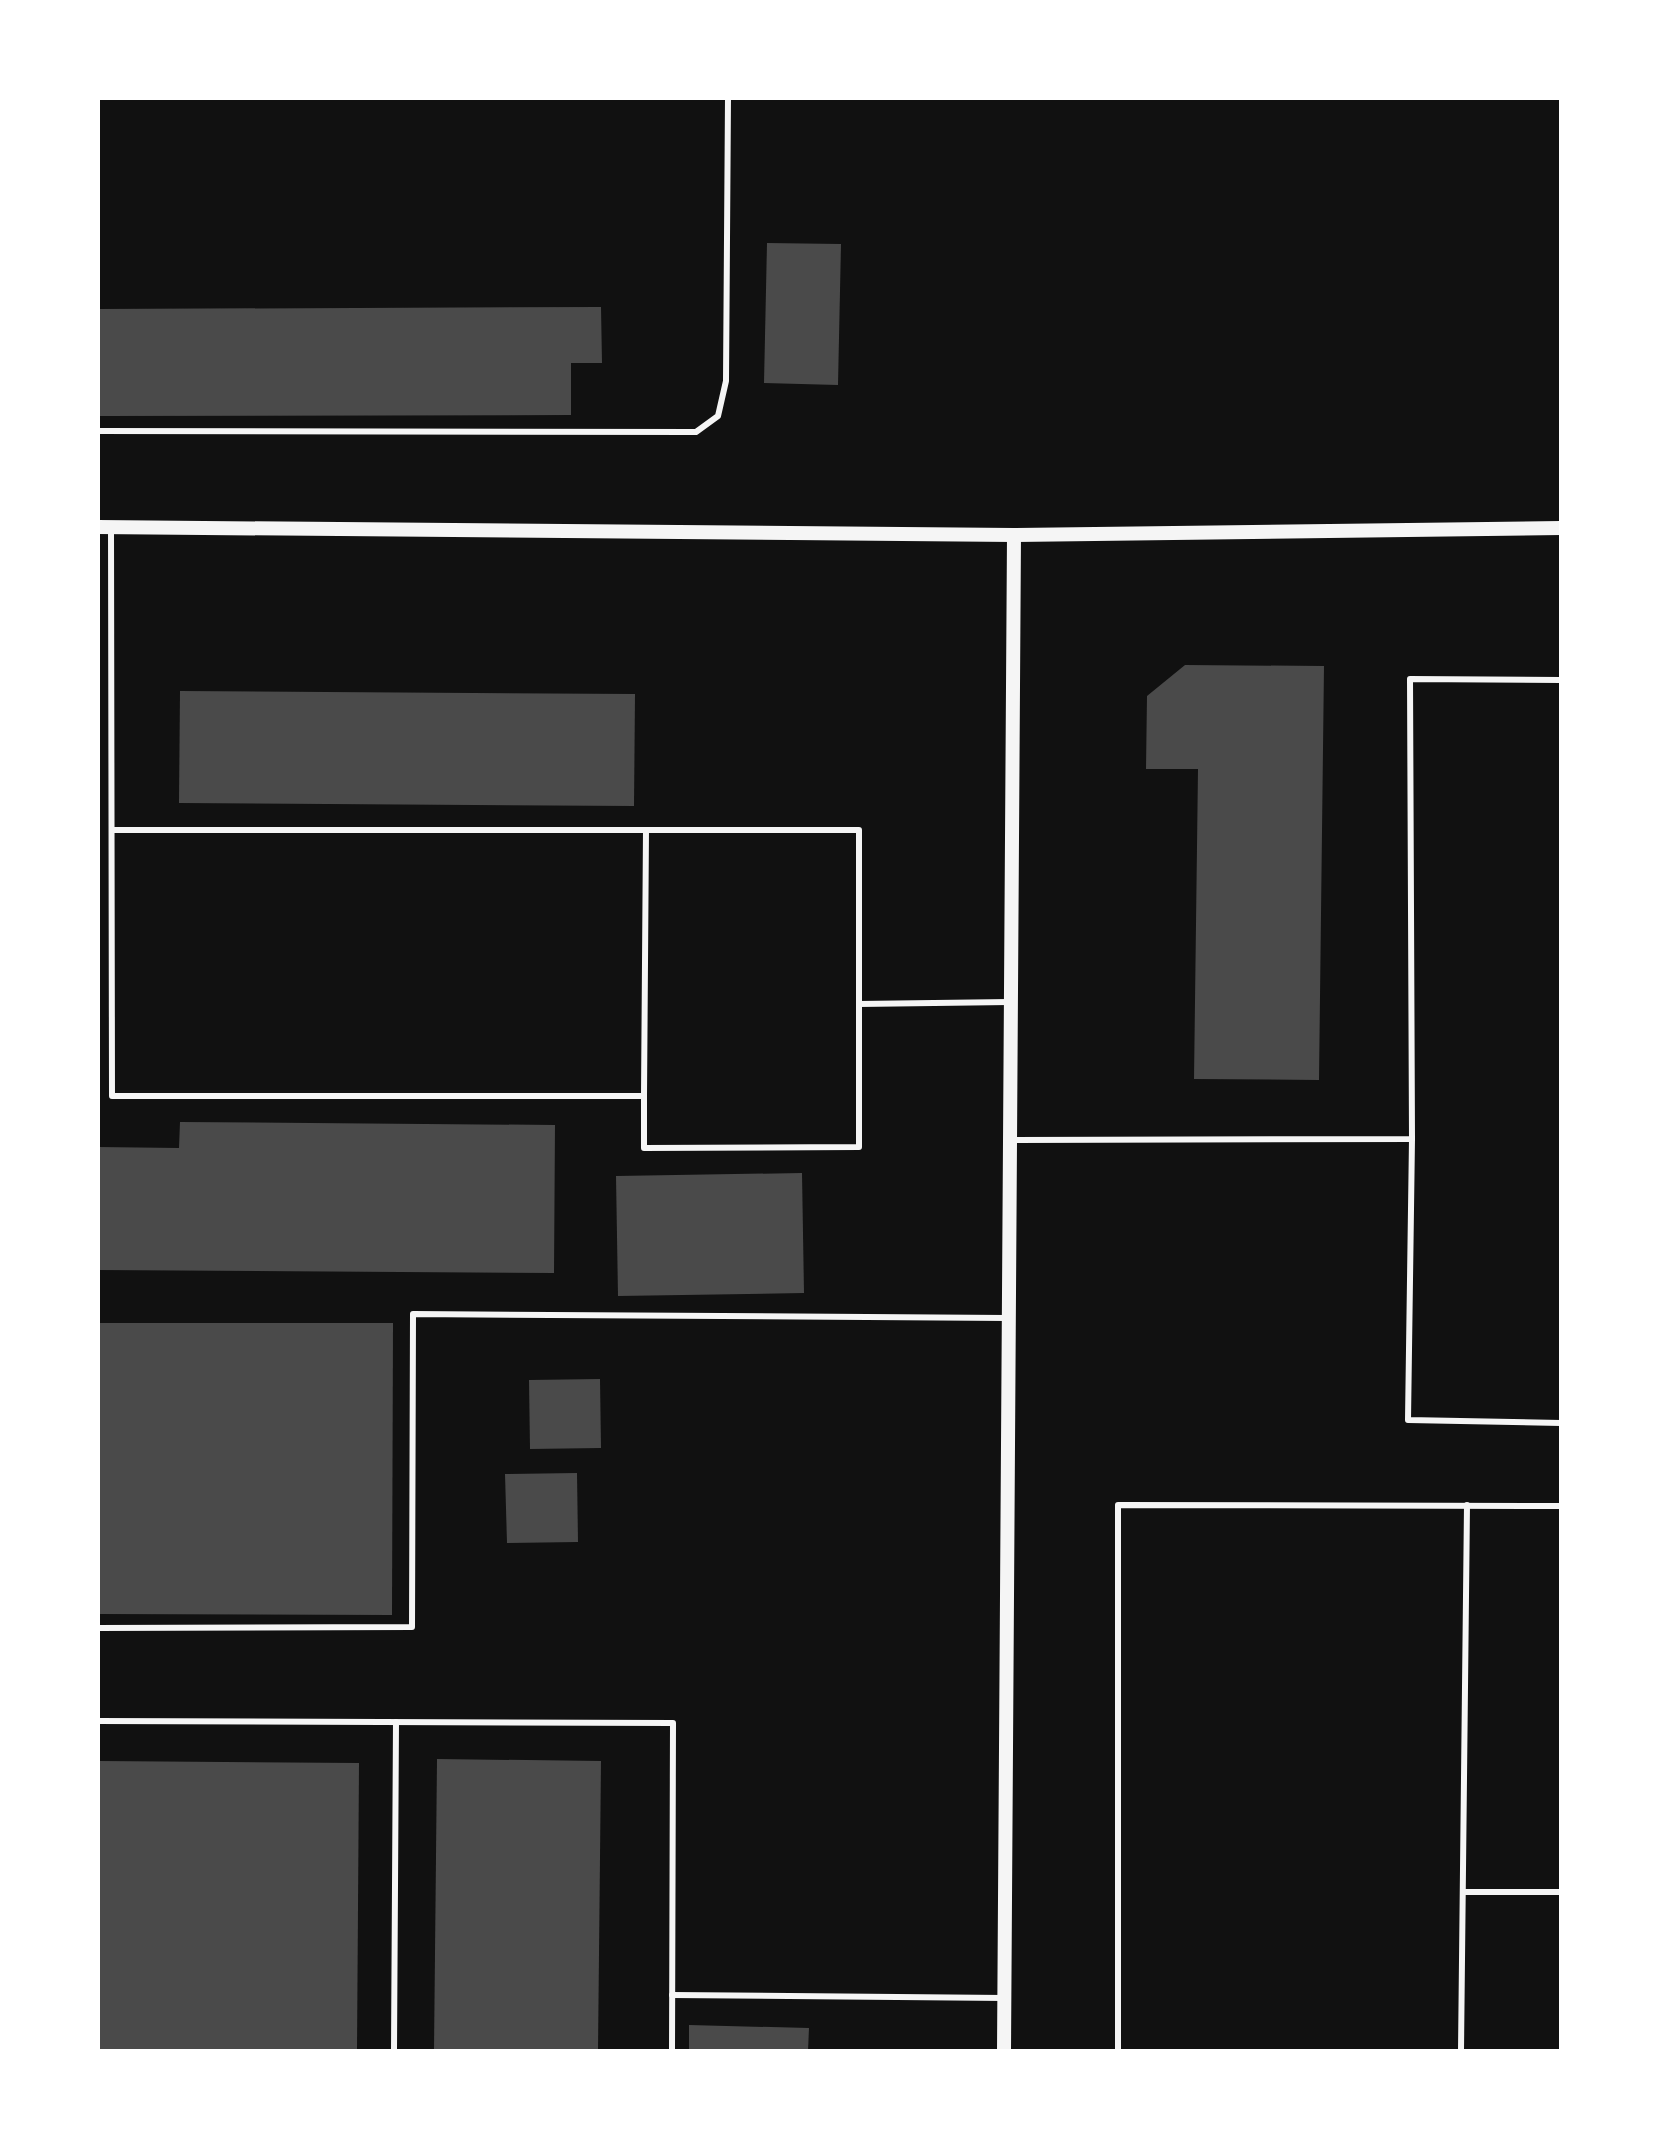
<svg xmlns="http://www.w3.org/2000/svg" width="1659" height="2149" font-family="Manrope,sans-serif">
	<rect width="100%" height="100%" fill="#111"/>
	<g fill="#4a4a4a">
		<path d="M767 243 841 244 838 385 764 383Z"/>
		<path d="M601 307 602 363H571V415L98 416V309Z"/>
		<path d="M1185 665 1324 666 1319 1080 1194 1079 1198 769H1146L1147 696Z"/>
		<path d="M180 691 635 694 634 806 179 803Z"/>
		<path d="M180 1122 555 1125 554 1273 98 1270V1147L179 1148Z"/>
		<path d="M802 1173 804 1293 618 1296 616 1176Z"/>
		<path d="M98 1323H393L392 1615 98 1614Z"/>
		<path d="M600 1379 601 1448 530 1449 529 1380Z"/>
		<path d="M577 1473 578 1542 507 1543 505 1474Z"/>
		<path d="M437 1759 601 1761 598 2051H434Z"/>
		<path d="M100 1761 359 1763 357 2051H98Z"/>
		<path d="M689 2025 809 2028 808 2051H689Z"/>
	</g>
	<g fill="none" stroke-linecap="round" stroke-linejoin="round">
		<g stroke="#f5f5f5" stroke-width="6">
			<path d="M98 431 696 432 718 416 726 381 728 98"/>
			<path d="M111 527 112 1096H644V1148L859 1147V830H112"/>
			<path d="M859 1004 1009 1002"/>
			<path d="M644 1096 646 830"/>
			<path d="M1412 1139 1408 1420 1561 1423"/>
			<path d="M1011 1140 1412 1139 1410 679 1561 680"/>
			<path d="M98 1628 412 1627 413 1314 1007 1318"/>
			<path d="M98 1721 673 1723 672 2051"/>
			<path d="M1464 1892H1561"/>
			<path d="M672 1995 1005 1998"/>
			<path d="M394 2051 396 1722"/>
			<path d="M1118 2051V1505L1561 1506"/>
			<path d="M1461 2051 1467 1505"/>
		</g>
		<g stroke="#f5f5f5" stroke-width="14">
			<path d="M98 527 1014 535 1561 528"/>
			<path d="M1004 2051 1014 535"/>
		</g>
	</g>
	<rect width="1659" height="2149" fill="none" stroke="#ffffff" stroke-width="200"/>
</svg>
